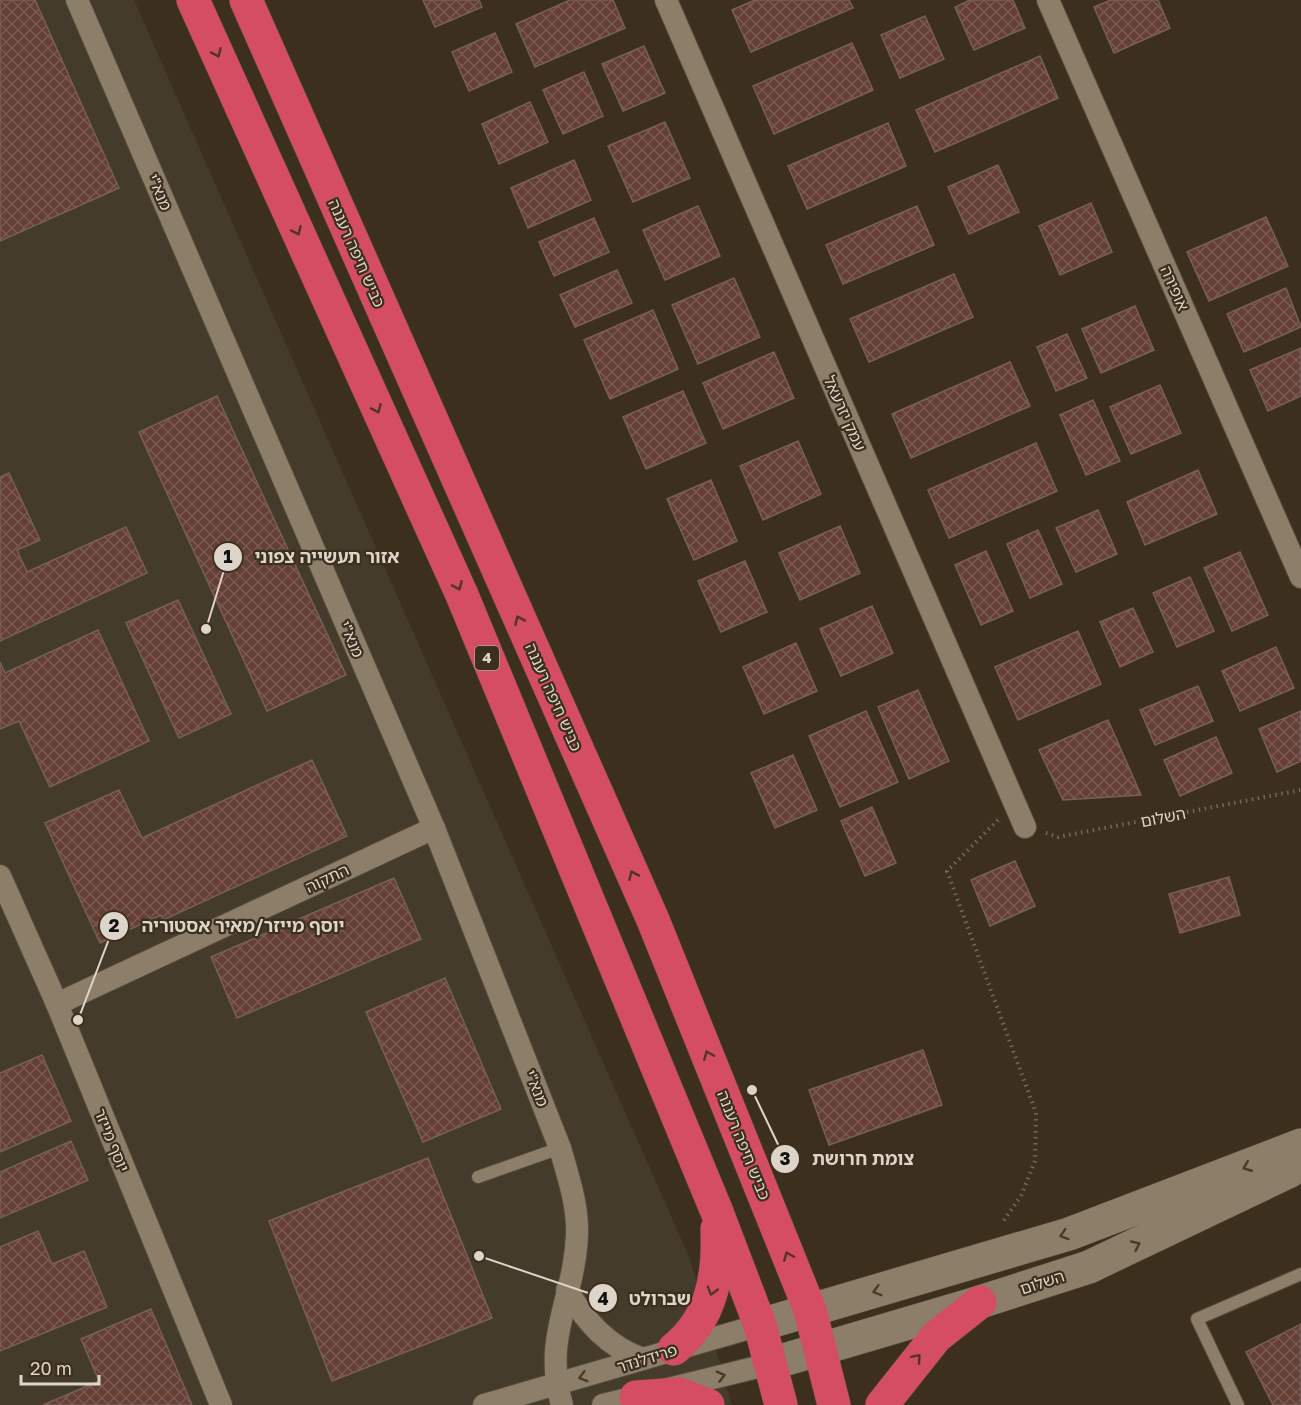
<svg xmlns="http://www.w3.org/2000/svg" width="1301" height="1405" font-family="'Golos Text','Noto Sans Hebrew',sans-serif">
	<defs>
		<pattern id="building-cross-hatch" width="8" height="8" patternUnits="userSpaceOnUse" patternTransform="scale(1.5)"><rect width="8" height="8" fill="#643f35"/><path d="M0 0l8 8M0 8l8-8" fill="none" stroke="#7a5a51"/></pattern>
	</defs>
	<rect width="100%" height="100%" fill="#3c2f1d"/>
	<path fill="#453b2b" d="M0 0H134L690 1259 732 1405H0Z"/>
	<g fill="url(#building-cross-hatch)" stroke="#785f58" stroke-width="1.5">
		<path d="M0 0H35L119 188 0 241Z"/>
		<path d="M423 0H479L482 7 435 27Z"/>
		<path d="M570 0H613L625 28 535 67 516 24Z"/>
		<path d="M755 0H849L853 8 751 52 732 10Z"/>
		<path d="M970 0H1013L1025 28 974 50 955 7Z"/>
		<path d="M1111 0H1158L1170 28 1114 53 1094 7Z"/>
		<path d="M925 16 944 59 900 78 881 35Z"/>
		<path d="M495 33 512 72 469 91 452 52Z"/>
		<path d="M852 43 873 90 774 134 753 86Z"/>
		<path d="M644 46 665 93 623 111 602 64Z"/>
		<path d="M1040 56 1058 98 935 152 916 110Z"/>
		<path d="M584 72 603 116 563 134 543 90Z"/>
		<path d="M530 102 548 142 499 164 482 124Z"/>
		<path d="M665 122 690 178 633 202 608 146Z"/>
		<path d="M888 123 906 166 807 209 788 166Z"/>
		<path d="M574 160 591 200 528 228 511 188Z"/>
		<path d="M998 165 1019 212 969 234 948 187Z"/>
		<path d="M1091 203 1112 252 1060 275 1039 226Z"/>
		<path d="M698 206 720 256 665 280 643 230Z"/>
		<path d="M917 206 934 245 843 284 826 245Z"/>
		<path d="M1266 217 1288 266 1209 301 1187 252Z"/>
		<path d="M594 218 609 252 554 276 539 242Z"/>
		<path d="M617 270 632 303 575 327 560 295Z"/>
		<path d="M954 274 973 317 869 362 850 319Z"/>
		<path d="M734 278 760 337 698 364 672 305Z"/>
		<path d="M1286 288 1301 327 1244 352 1227 314Z"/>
		<path d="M1135 306 1154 350 1101 373 1082 329Z"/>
		<path d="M653 310 678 369 610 399 584 340Z"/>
		<path d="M1067 334 1087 378 1056 391 1037 347Z"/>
		<path d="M1301 348V396L1268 411 1250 370Z"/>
		<path d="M774 352 794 398 723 429 703 383Z"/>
		<path d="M1010 362 1030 406 911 458 892 414Z"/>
		<path d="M1160 385 1181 433 1131 454 1110 407Z"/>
		<path d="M683 391 706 443 646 469 623 417Z"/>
		<path d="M217 396 346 675 267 711 139 432Z"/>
		<path d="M1093 400 1120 461 1086 475 1060 415Z"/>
		<path d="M798 441 821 494 763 520 740 466Z"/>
		<path d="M1036 443 1057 491 949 538 928 490Z"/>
		<path d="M1198 470 1217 514 1145 545 1127 502Z"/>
		<path d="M9 473 40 540 17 550 27 572 126 527 147 573 0 641V477Z"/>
		<path d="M711 480 737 541 694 560 667 499Z"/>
		<path d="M1098 510 1117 554 1076 572 1056 528Z"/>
		<path d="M840 526 860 573 800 600 779 553Z"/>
		<path d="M1038 530 1062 584 1030 598 1007 544Z"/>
		<path d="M986 551 1013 611 981 625 955 565Z"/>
		<path d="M1240 552 1268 615 1232 631 1204 568Z"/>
		<path d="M745 561 767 612 721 632 698 581Z"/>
		<path d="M1190 577 1214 631 1177 647 1153 593Z"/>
		<path d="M178 600 231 714 179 738 126 623Z"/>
		<path d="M872 606 893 653 841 676 820 629Z"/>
		<path d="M1133 608 1153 652 1120 667 1100 622Z"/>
		<path d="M98 630 149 741 50 787 19 721 0 729V662L5 673Z"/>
		<path d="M1078 631 1101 684 1018 720 995 667Z"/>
		<path d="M796 643 817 691 764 714 743 667Z"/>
		<path d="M1276 647 1294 688 1240 711 1222 671Z"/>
		<path d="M1198 686 1213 721 1155 745 1140 710Z"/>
		<path d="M918 690 949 761 909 779 878 707Z"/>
		<path d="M866 711 898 782 840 807 809 736Z"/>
		<path d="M1301 711V761L1277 772 1259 729Z"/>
		<path d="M1108 720 1141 795 1063 800 1039 750Z"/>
		<path d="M1216 737 1232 773 1180 796 1164 760Z"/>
		<path d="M793 755 817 810 775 828 751 773Z"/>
		<path d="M312 760 347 836 163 920 161 915 100 943 45 823 119 790 142 838Z"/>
		<path d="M872 807 896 863 865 876 841 821Z"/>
		<path d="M1015 861 1035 906 990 926 971 880Z"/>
		<path d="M1229 877 1240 915 1180 933 1169 894Z"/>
		<path d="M394 878 421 939 237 1018 211 957Z"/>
		<path d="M445 978 501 1109 423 1142 366 1012Z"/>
		<path d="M923 1050 942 1105 829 1145 809 1090Z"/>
		<path d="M42 1055 71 1121 0 1152V1073Z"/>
		<path d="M71 1141 88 1180 0 1218V1172Z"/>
		<path d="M428 1158 492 1318 332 1381 269 1221Z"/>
		<path d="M38 1231 52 1264 84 1251 107 1307 0 1351V1247Z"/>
		<path d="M151 1309 192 1405H43L99 1381 81 1339Z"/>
		<path d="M1301 1324V1405H1273L1246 1352Z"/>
	</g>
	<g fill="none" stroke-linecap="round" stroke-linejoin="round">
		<defs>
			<g id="lane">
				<path d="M478 1177 560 1148"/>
				<path d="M1238 1405 1197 1319 1301 1274"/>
			</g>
			<g id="street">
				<path d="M77 0 434 828 560 1148C568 1176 578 1205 577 1234 575 1298 542 1337 562 1405"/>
				<path d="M666 0 1025 827"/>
				<path d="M1048 0 1301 577"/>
				<path d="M0 876 57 1004 221 1405"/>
				<path d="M57 1004 434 828"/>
				<path d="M567 1290C586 1322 608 1347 643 1359"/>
				<path d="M484 1405 760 1325"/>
				<path d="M603 1405 770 1364"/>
			</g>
			<g id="secondary">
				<path d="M760 1325 1069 1234 1301 1145"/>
				<path d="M770 1364 980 1302 1089 1267 1290 1171"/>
			</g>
			<g id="highway">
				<path d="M193 0 462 595 717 1212 760 1325 781 1405"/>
				<path d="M246 0 653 920 810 1310 834 1405"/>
				<path d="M674 1349C712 1318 719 1276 717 1229"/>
				<path d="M636 1397 679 1394 708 1405"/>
				<path d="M882 1405 936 1337 980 1302"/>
			</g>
		</defs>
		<use href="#lane" stroke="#574c3c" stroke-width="14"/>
		<use href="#street" stroke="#574c3c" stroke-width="24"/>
		<use href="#secondary" stroke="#574c3c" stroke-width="34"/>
		<use href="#highway" stroke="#574c3c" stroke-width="34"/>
		<g stroke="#746959" stroke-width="4" stroke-dasharray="1.5 4.5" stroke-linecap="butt">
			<path d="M998 820 947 871 1036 1113 1035 1161 1021 1196 1002 1223"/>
			<path d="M1046 833 1058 837 1301 790"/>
		</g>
		<use href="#lane" stroke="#8c7e69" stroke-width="12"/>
		<use href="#street" stroke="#8c7e69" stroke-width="22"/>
		<use href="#secondary" stroke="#8c7e69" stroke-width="33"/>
		<use href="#highway" stroke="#d44d62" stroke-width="33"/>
	</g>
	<defs><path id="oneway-chevron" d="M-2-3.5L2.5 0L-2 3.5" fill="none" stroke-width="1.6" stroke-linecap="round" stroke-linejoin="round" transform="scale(1.5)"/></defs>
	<g stroke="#533427">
		<use href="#oneway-chevron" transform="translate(217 53) rotate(66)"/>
		<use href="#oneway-chevron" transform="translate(297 231) rotate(66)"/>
		<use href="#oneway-chevron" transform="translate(377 409) rotate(66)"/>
		<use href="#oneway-chevron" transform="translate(458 586) rotate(66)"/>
		<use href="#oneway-chevron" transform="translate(519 620) rotate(-114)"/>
		<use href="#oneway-chevron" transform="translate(633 875) rotate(-114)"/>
		<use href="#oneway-chevron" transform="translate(708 1055) rotate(-112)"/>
		<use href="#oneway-chevron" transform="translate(788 1256) rotate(-112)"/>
		<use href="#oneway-chevron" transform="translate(712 1291) rotate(106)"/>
		<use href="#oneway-chevron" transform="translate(917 1358) rotate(-49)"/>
	</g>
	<g stroke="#483b28">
		<use href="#oneway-chevron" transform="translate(1247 1167) rotate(158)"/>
		<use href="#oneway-chevron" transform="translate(1064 1235) rotate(162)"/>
		<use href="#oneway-chevron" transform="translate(1136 1245) rotate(-25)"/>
		<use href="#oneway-chevron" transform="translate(877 1291) rotate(164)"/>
		<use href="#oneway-chevron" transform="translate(721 1376) rotate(-14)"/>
		<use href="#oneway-chevron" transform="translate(583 1377) rotate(164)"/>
	</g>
	<g text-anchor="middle" stroke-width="4.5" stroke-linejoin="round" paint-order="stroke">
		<rect fill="#3c2f1d" stroke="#ada395" stroke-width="1.5" x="475" y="646" width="24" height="24" rx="4.5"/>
		<g font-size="15" font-weight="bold" fill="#ddd5c9">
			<text x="487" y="663">4</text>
		</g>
		<g font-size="16" fill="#ddd5c9" stroke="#3c2f1d">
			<text transform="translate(160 192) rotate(67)" y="6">מנא"י</text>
			<text transform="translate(357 253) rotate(66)" y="6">כביש חיפה רעננה</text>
			<text transform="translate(1175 288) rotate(66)" y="6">אופירה</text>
			<text transform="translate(845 413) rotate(66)" y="6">עמק יזרעאל</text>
			<text transform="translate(352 639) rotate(67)" y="6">מנא"י</text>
			<text transform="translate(554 697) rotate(66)" y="6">כביש חיפה רעננה</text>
			<text transform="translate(1163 817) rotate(-11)" y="6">השלום</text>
			<text transform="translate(327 878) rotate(-25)" y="6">התקוה</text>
			<text transform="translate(537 1088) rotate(68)" y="6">מנא"י</text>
			<text transform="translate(112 1140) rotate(68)" y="6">יוסף מייזר</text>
			<text transform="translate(744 1145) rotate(68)" y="6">כביש חיפה רעננה</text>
			<text transform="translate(1042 1282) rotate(-18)" y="6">השלום</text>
			<text transform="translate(647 1358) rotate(-17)" y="6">פרידלנדר</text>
		</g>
	</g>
	<path fill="none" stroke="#ddd5c9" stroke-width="2" d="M206 629L228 557M78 1020L114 926M752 1090L785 1159M479 1256L603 1298"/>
	<g fill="#ddd5c9" stroke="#3c2f1d" stroke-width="2">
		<circle cx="206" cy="629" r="6"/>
		<circle cx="78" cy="1020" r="6"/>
		<circle cx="752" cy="1090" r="6"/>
		<circle cx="479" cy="1256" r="6"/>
		<circle cx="228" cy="557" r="15"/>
		<circle cx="114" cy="926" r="15"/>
		<circle cx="785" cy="1159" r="15"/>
		<circle cx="603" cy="1298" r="15"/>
	</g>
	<g font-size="18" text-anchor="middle" font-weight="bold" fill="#111">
		<text x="228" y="563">1</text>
		<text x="114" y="932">2</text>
		<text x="785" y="1165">3</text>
		<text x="603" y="1305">4</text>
	</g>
	<g font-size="18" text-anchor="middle" font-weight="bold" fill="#ddd5c9" stroke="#3c2f1d" stroke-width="4.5" stroke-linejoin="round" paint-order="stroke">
		<text x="327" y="563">אזור תעשייה צפוני</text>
		<text x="243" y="932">יוסף מייזר/מאיר אסטוריה</text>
		<text x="863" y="1165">צומת חרושת</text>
		<text x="660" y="1305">שברולט</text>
	</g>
	<path d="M21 1375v9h78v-9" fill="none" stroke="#ddd5c9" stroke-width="3"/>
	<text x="30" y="1375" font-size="18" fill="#ddd5c9" stroke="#3c2f1d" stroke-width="4.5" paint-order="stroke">20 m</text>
</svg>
